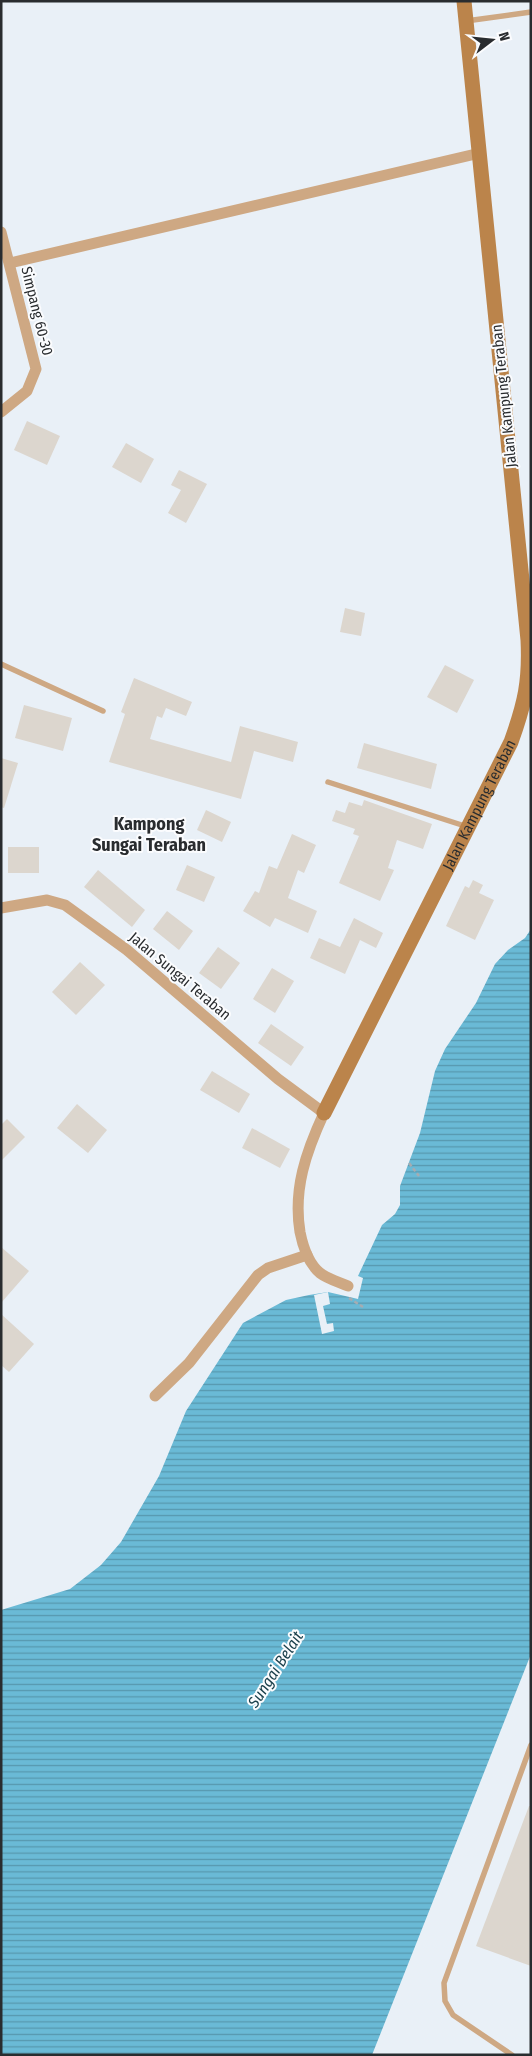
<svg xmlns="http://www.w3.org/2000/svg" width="532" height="2056" font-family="'Fira Sans Condensed',sans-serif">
	<defs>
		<pattern id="water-rules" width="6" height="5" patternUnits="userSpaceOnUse" patternTransform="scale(1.25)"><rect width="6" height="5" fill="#6abad6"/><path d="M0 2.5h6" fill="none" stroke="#5797ae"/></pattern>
	</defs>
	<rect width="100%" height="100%" fill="#e9f0f7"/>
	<path fill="url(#water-rules)" d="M531 929V1654L372 2055H1V1610L70 1589 101 1565 121 1542 159 1476 186 1411 243 1323 286 1300 309 1295 328 1292 358 1299 363 1278 358 1276 382 1225 395 1214 400 1205V1186L420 1133 435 1071 445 1049 476 1003 495 964 508 950 525 938Z"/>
	<path fill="#e9f0f7" d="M328 1292 330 1304 323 1306 327 1324 333 1323 334 1331 322 1334 314 1295Z"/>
	<g fill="#dcd6ce">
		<path d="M27 421 60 436 47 465 14 450Z"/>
		<path d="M126 443 154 459 141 483 112 467Z"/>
		<path d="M179 470 207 484 186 523 168 513 181 490 171 485Z"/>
		<path d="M345 608 365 613 361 636 340 632Z"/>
		<path d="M445 665 474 680 457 713 427 697Z"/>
		<path d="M134 678 192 702 186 716 166 708 162 718 157 716 150 739 231 762 240 726 298 742 293 762 254 751 241 799 109 762 125 714 121 712Z"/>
		<path d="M24 705 72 718 63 751 15 738Z"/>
		<path d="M364 743 437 764 431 789 357 768Z"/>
		<path d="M1 758 18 763 4 808 1 807Z"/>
		<path d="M364 800 432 824 423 849 397 840 388 868 394 870 380 901 339 883 359 836 353 834 355 829 332 821 336 810 345 813 349 802 362 806Z"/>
		<path d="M206 810 231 822 222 842 197 830Z"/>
		<path d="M292 834 316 845 304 873 298 870 288 898 317 911 308 933 275 918 270 927 243 911 255 891 259 893 269 866 277 869Z"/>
		<rect x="8" y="847" width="31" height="26"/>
		<path d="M187 865 215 877 204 902 176 890Z"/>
		<path d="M98 870 145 910 132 927 84 887Z"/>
		<path d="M473 880 483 885 479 893 494 900 475 940 446 926 465 886 469 888Z"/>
		<path d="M167 911 193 931 179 950 153 929Z"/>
		<path d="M354 918 383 933 376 948 360 940 345 974 310 958 319 938 340 947Z"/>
		<path d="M218 947 240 963 221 989 199 973Z"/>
		<path d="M80 962 105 985 76 1015 52 992Z"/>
		<path d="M272 968 294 981 275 1013 253 999Z"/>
		<path d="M271 1024 304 1047 291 1066 258 1043Z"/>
		<path d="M212 1071 250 1094 239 1113 200 1090Z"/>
		<path d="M77 1104 107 1130 88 1153 57 1128Z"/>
		<path d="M7 1119 25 1137 1 1161V1125Z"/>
		<path d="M252 1128 290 1149 280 1168 242 1148Z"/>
		<path d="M1 1247 29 1271 1 1303Z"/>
		<path d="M1 1314 34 1344 9 1372 1 1365Z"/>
		<path d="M529 1806H531V1966L476 1946Z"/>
	</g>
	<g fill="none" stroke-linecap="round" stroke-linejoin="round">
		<g stroke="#a6acb1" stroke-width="2.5" stroke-dasharray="4 2.5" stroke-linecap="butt">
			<path d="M409 1163 419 1176"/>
			<path d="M349 1298 363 1307"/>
		</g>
		<g stroke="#cea883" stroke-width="5.5">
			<path d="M466 21 531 12"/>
			<path d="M1 664 103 711"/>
			<path d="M328 782 468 827"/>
			<path d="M512 2055 453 2015 445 2001 444 1983 531 1745"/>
		</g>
		<g stroke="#cea883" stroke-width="11">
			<path d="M1 232 36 369 27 391 1 412"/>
			<path d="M10 263 480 153"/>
			<path d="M1 908 47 900 65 905 127 950 278 1079 324 1113C306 1152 293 1189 300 1232 303 1247 308 1263 320 1273 328 1279 339 1282 348 1286"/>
			<path d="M155 1396 189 1363 258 1275 268 1268 307 1255"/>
		</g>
		<path stroke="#bb844b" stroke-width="15" id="s1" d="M324 1113 511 742C525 703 530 681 528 640L464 1"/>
	</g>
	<g text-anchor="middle" stroke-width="4" stroke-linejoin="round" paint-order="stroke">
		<g font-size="15" fill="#292c2f" stroke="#fbfcfe">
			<text transform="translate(37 311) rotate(76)" y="5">Simpang 60-30</text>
			<text transform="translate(504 396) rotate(-96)" y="5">Jalan Kampung Teraban</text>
			<text dy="5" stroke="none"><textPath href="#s1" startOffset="345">Jalan Kampung Teraban</textPath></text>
			<text transform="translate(180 976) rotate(40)" y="5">Jalan Sungai Teraban</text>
		</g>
		<g font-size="16" font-style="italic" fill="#1b404c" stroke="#fbfcfe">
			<text transform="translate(275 1669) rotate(-57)" y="6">Sungai Belait</text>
		</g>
		<g font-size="18" font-weight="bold" fill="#292c2f" stroke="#fbfcfe">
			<text x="149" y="830">Kampong<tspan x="149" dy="21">Sungai Teraban</tspan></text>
		</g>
	</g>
	<rect width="532" height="2056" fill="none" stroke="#292c2f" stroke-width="5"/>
	<g transform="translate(492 40) rotate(74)" stroke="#fbfcfe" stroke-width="4" paint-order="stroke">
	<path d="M0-4L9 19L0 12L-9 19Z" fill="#292c2f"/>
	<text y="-8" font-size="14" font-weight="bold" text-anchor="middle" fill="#292c2f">N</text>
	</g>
</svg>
